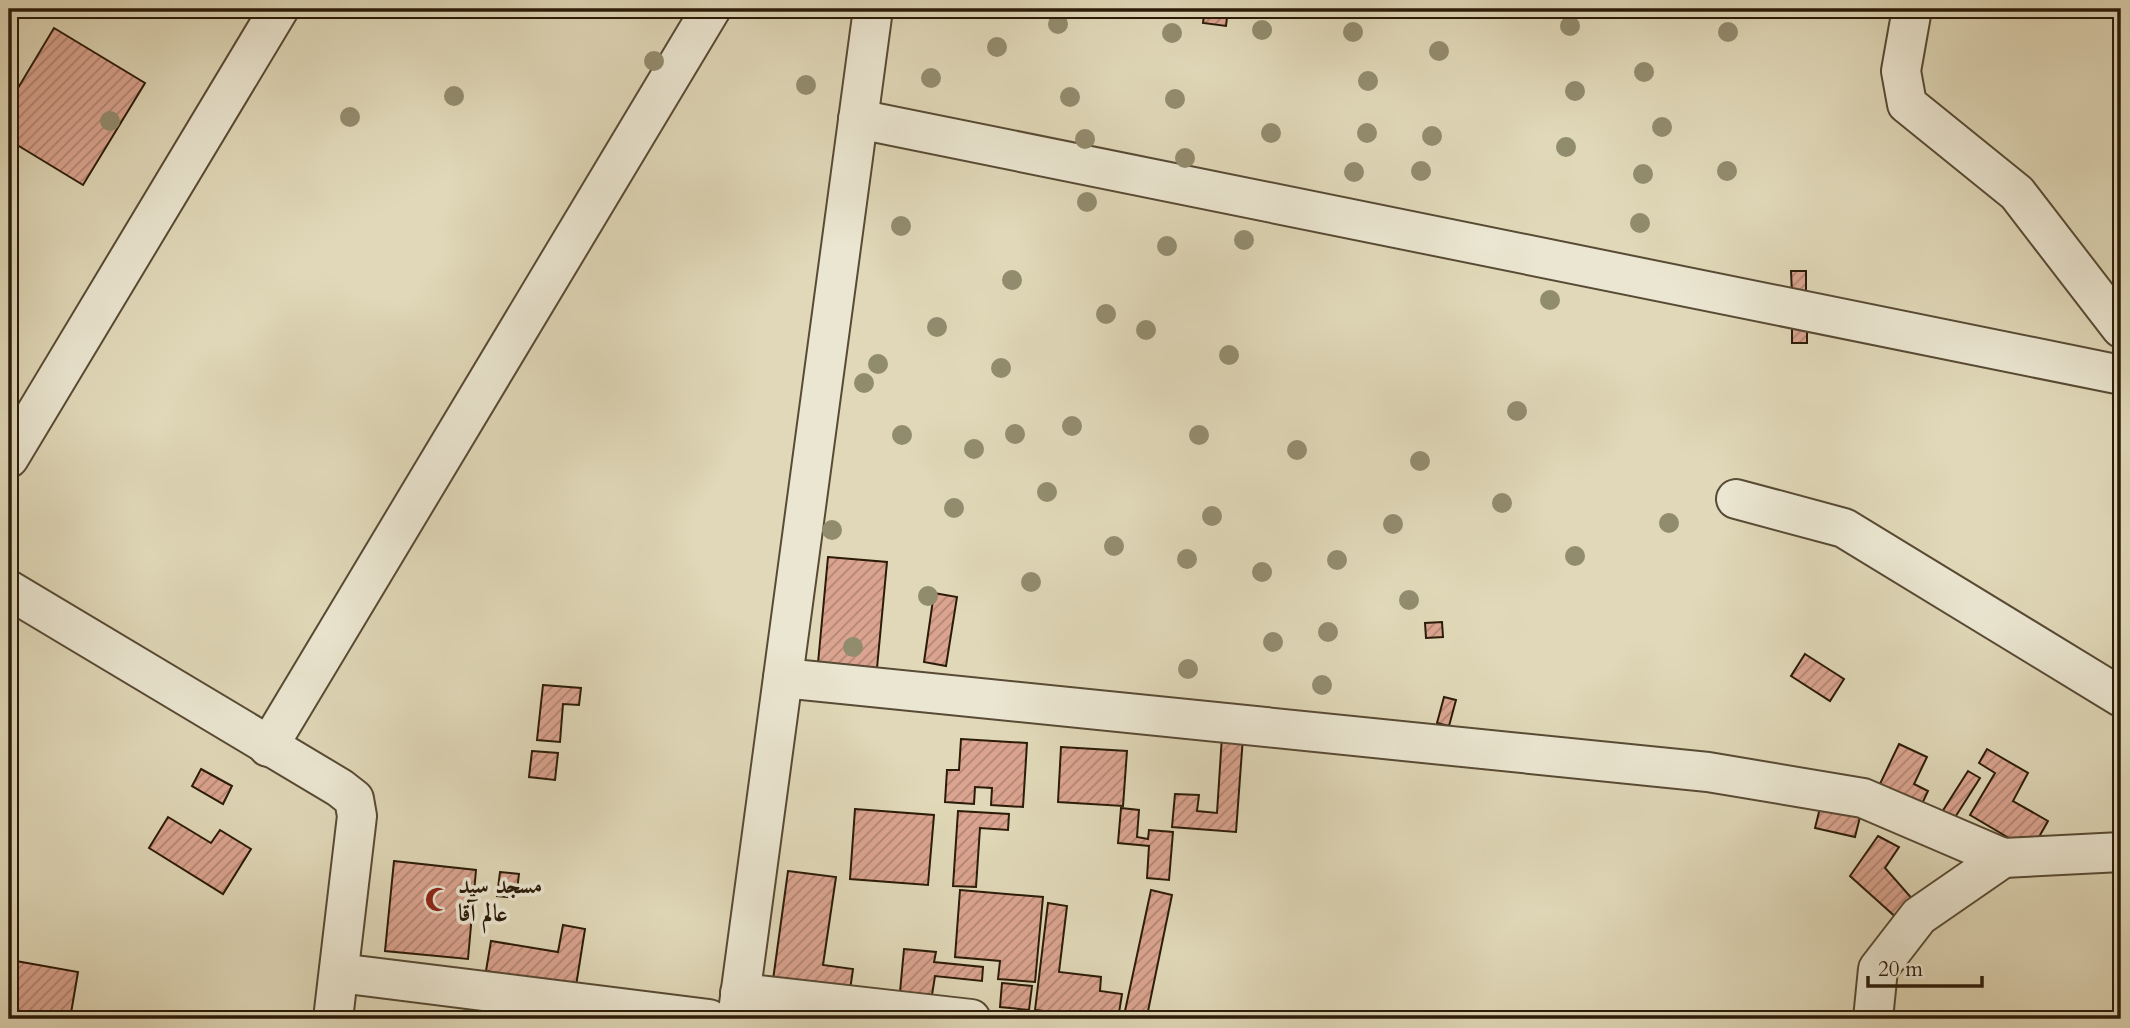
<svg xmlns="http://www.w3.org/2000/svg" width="2130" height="1028" font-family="Cardo,Amiri,serif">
	<defs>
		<pattern id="building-hatch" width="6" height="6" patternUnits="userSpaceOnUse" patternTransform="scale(1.75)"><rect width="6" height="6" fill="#dba490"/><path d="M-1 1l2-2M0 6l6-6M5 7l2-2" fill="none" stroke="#b28574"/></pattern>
	</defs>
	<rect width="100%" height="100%" fill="#e0d8b8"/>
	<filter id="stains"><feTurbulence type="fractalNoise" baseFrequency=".00286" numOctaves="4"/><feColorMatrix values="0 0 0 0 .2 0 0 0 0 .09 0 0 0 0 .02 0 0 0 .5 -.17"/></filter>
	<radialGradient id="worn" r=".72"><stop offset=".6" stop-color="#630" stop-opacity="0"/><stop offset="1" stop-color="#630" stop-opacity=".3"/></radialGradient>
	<g fill="url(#building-hatch)" stroke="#2b1b08" stroke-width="2">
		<path d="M1205 9H1228L1226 26 1203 23Z"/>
		<path d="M54 28 145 83 83 185 9 140V103Z"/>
		<path d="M1791 271H1806V293L1792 294Z"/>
		<path d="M1807 316V343H1792V317Z"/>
		<path d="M828 557 887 562 877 668 818 663Z"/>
		<path d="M934 593 957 597 946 666 924 662Z"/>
		<path d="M1442 622 1443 637 1426 638 1425 623Z"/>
		<path d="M1805 654 1844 679 1830 701 1791 676Z"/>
		<path d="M543 685 581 688 579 705 563 704 560 742 537 740Z"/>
		<path d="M1444 697 1456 700 1449 726 1437 723Z"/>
		<path d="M1222 736 1243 737 1236 832 1172 827 1175 794 1199 795 1197 811 1217 813Z"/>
		<path d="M961 739 1027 743 1023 807 991 805 992 788 975 787 974 804 945 802 947 770H959Z"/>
		<path d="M1899 744 1927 757 1914 784 1928 791 1921 806 1879 786Z"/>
		<path d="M1061 747 1127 751 1123 806 1058 802Z"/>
		<path d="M1987 749 2028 773 2013 801 2048 821 2031 851 1970 815 1995 773 1979 763Z"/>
		<path d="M532 751 558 753 555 780 529 777Z"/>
		<path d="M201 769 232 786 223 804 192 786Z"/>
		<path d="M1968 771 1980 778 1954 819 1942 812Z"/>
		<path d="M1821 804 1861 813 1855 837 1815 828Z"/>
		<path d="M1121 808 1139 810 1137 837 1148 839 1149 830 1173 832 1169 880 1147 878 1149 846 1118 843Z"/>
		<path d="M855 809 934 815 928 885 850 879Z"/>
		<path d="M958 811 1009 814 1008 830 980 828 976 887 953 886Z"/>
		<path d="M168 817 211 843 220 830 251 849 223 894 149 848Z"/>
		<path d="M1878 836 1899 847 1885 868 1915 902 1899 920 1850 876Z"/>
		<path d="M394 861 476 870 468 959 385 951Z"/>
		<path d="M788 871 836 877 823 965 853 969 850 990 773 980Z"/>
		<path d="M500 872 519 874 516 898 497 896Z"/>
		<path d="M960 890 1043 897 1035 982 998 979 1000 961 955 957Z"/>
		<path d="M1151 890 1172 895 1147 1016 1125 1011Z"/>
		<path d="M1048 903 1067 906 1059 972 1101 977 1100 991 1122 994 1118 1019 1035 1010Z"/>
		<path d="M563 925 585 929 576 986 486 971 491 941 558 952Z"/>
		<path d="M904 949 936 952 934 962 983 967 982 981 935 976 932 995 900 992Z"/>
		<path d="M16 961 78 972 70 1019H9V1001Z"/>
		<path d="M1002 983 1032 986 1029 1010 1000 1007Z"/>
	</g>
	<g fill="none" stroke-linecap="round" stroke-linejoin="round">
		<defs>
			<g id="minor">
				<path d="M1912 9 1901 71 1907 104 2017 193 2121 328"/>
				<path d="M858 119 2121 375"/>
				<path d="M9 458 279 9"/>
				<path d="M1736 499 1844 528 2121 697"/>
				<path d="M9 590 340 788 354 799 357 816 333 1019"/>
				<path d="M783 678 1708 772 1863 798 2003 858 2121 852"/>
				<path d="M268 747 711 9"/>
				<path d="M339 973 709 1019"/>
				<path d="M740 993 971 1019"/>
				<path d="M737 1019 873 9"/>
				<path d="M1873 1019 1878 969 1919 916 2003 858"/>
			</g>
		</defs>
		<use href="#minor" stroke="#584a34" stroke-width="42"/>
		<use href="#minor" stroke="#ebe6d1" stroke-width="38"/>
	</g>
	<g fill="#928c6e">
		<circle cx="1058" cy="24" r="10"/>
		<circle cx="1570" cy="26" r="10"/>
		<circle cx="1262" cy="30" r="10"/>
		<circle cx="1353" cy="32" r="10"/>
		<circle cx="1728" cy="32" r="10"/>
		<circle cx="1172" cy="33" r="10"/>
		<circle cx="997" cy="47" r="10"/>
		<circle cx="1439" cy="51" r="10"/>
		<circle cx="654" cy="61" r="10"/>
		<circle cx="1644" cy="72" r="10"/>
		<circle cx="931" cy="78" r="10"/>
		<circle cx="1368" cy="81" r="10"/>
		<circle cx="806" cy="85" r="10"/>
		<circle cx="1575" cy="91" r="10"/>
		<circle cx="454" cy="96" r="10"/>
		<circle cx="1070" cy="97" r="10"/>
		<circle cx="1175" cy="99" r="10"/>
		<circle cx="350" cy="117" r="10"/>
		<circle cx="110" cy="121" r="10"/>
		<circle cx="1662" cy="127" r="10"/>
		<circle cx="1271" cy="133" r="10"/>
		<circle cx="1367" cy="133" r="10"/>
		<circle cx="1432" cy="136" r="10"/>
		<circle cx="1085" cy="139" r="10"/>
		<circle cx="1566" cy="147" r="10"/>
		<circle cx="1185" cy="158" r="10"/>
		<circle cx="1421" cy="171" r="10"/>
		<circle cx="1727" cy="171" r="10"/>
		<circle cx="1354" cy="172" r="10"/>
		<circle cx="1643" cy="174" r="10"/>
		<circle cx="1087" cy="202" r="10"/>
		<circle cx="1640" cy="223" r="10"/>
		<circle cx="901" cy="226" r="10"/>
		<circle cx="1244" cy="240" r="10"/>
		<circle cx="1167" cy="246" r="10"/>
		<circle cx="1012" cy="280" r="10"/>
		<circle cx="1550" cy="300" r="10"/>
		<circle cx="1106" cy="314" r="10"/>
		<circle cx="937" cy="327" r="10"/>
		<circle cx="1146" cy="330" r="10"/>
		<circle cx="1229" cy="355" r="10"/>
		<circle cx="878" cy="364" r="10"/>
		<circle cx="1001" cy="368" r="10"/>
		<circle cx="864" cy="383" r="10"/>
		<circle cx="1517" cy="411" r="10"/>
		<circle cx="1072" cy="426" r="10"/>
		<circle cx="1015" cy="434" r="10"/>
		<circle cx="902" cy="435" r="10"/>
		<circle cx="1199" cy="435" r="10"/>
		<circle cx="974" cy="449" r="10"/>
		<circle cx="1297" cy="450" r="10"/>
		<circle cx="1420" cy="461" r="10"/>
		<circle cx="1047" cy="492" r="10"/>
		<circle cx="1502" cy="503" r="10"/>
		<circle cx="954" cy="508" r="10"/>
		<circle cx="1212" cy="516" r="10"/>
		<circle cx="1669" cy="523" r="10"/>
		<circle cx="1393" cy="524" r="10"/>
		<circle cx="832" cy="530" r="10"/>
		<circle cx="1114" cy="546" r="10"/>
		<circle cx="1575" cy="556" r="10"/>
		<circle cx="1187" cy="559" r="10"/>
		<circle cx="1337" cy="560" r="10"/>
		<circle cx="1262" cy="572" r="10"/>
		<circle cx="1031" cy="582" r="10"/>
		<circle cx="928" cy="596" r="10"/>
		<circle cx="1409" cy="600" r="10"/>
		<circle cx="1328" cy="632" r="10"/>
		<circle cx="1273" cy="642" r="10"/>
		<circle cx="853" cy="647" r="10"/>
		<circle cx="1188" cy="669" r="10"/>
		<circle cx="1322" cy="685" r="10"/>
	</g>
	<defs>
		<symbol id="mosque-bare" viewBox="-9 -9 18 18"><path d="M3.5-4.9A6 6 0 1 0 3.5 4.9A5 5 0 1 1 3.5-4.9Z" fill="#8f2418" stroke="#ebe6d1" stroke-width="2.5" paint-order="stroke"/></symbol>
	</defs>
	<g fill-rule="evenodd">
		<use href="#mosque-bare" x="420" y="882" width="35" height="35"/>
	</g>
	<g text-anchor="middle" stroke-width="7" stroke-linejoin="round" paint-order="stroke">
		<g font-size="24" font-weight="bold" fill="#2b1b08" stroke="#ebe6d1" text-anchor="start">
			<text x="458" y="893">مسجد سید<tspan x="458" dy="28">عالم آقا</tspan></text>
		</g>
	</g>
	<rect width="2130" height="1028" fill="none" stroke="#e0d8b8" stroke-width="35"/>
	<rect x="10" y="10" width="2109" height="1007" fill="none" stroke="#2b1b08" stroke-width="3.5"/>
	<rect x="18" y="18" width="2095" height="993" fill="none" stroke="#2b1b08" stroke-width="2"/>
	<path d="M1868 976v10h114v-10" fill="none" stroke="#2b1b08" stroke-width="3.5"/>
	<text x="1878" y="976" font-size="21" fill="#2b1b08" stroke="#ebe6d1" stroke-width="5" paint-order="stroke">20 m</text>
	<rect width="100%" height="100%" filter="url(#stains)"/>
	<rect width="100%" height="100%" fill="url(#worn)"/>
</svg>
